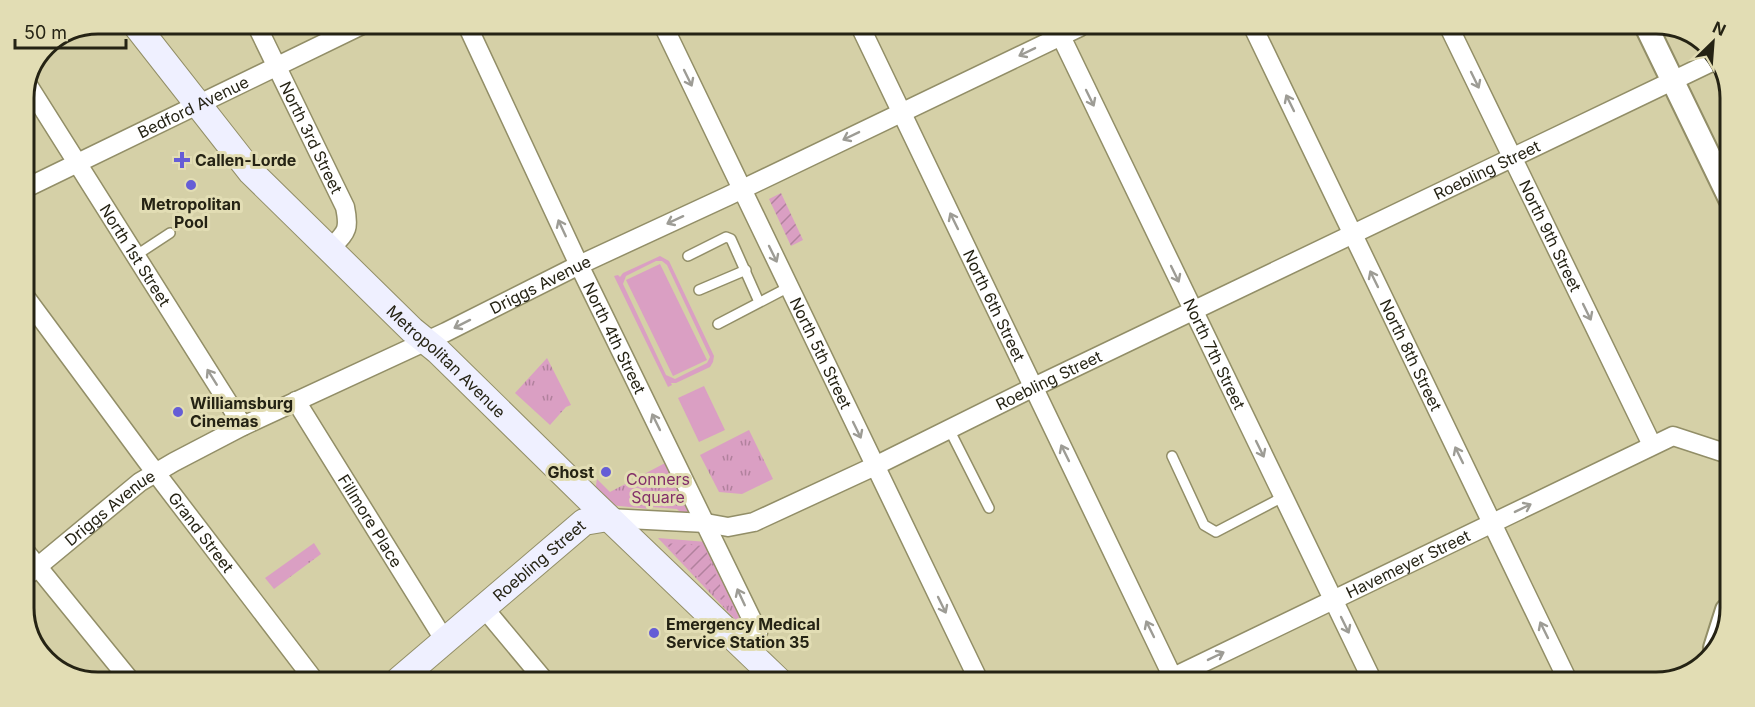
<svg xmlns="http://www.w3.org/2000/svg" width="1755" height="707" font-family="Inter,sans-serif">
	<defs>
		<pattern id="grass-tufts" width="24" height="20" patternUnits="userSpaceOnUse" patternTransform="scale(1.5)"><rect width="24" height="20" fill="#da9fc3"/><path d="M3 7l-1-3M5 7V3M7 7l1-3M15 17l-1-3M17 17v-4M19 17l1-3" fill="none" stroke="#b1819d"/></pattern>
		<pattern id="garden-furrows" width="10" height="10" patternUnits="userSpaceOnUse" patternTransform="scale(1.5)"><rect width="10" height="10" fill="#da9fc3"/><path d="M-1 1l2-2M0 10L10 0M9 11l2-2" fill="none" stroke="#b1819d"/></pattern>
	</defs>
	<rect width="100%" height="100%" fill="#d5d0a7"/>
	<g fill="url(#grass-tufts)">
		<path d="M547 358 571 405 566 407 550 425 515 393Z"/>
		<path d="M749 430 773 479 742 494 719 492 700 455Z"/>
		<path d="M667 462 691 512H680L677 509 652 507 649 509 610 505 595 491 597 479 610 492Z"/>
		<path d="M658 538 707 542 744 629Z"/>
		<path d="M314 543 321 554 274 589 265 578Z"/>
	</g>
	<g fill="url(#garden-furrows)">
		<path d="M781 193 803 240 791 246 769 199Z"/>
		<path d="M665 543 704 546 730 609Z"/>
	</g>
	<g fill="#da9fc3" fill-rule="evenodd">
		<path d="M660 256 669 261 714 356 713 362 710 367 676 383H671L672 385 668 387 614 276 618 275 620 277 623 273ZM656 261H662L667 265 710 357 707 363 675 379 666 375 623 284 626 276Z"/>
		<path d="M660 264 707 360 673 376 626 280Z"/>
		<path d="M704 386 725 430 699 442 678 398Z"/>
	</g>
	<g fill="none" stroke-linecap="round" stroke-linejoin="round">
		<defs>
			<g id="service">
				<path d="M135 256 170 233"/>
				<path d="M688 256 726 237 731 239 759 302"/>
				<path d="M699 290 746 270"/>
				<path d="M718 324 789 287"/>
				<path d="M949 429 989 508"/>
				<path d="M1172 456 1204 525 1216 532 1283 497"/>
			</g>
			<g id="minor">
				<path id="s1" d="M256 24 345 207C350 231 346 232 330 249"/>
				<path id="s2" d="M467 25 579 265 758 632 744 646"/>
				<path id="s3" d="M663 25 979 681"/>
				<path id="s4" d="M860 26 1175 682"/>
				<path id="s5" d="M1056 26 1373 682"/>
				<path id="s6" d="M1253 27 1569 683"/>
				<path id="s7" d="M1449 27 1652 445"/>
				<path id="s8" d="M28 85 243 426"/>
				<path id="s9" d="M24 189 362 25"/>
				<path id="s10" d="M24 295 146 460 314 680"/>
				<path id="s11" d="M296 401 445 641"/>
				<path id="s12" d="M608 518 706 523 728 527 754 522 875 466 1034 387 1718 59"/>
				<path d="M24 550 129 679"/>
				<path id="s13" d="M24 578 140 482 174 462 243 426 446 332 579 265 728 196 1080 27"/>
				<path d="M484 608 544 680"/>
				<path id="s14" d="M1163 682 1673 436 1728 454"/>
			</g>
			<g id="tertiary">
				<path d="M1647 28 1730 199"/>
				<path d="M1715 648 1727 610"/>
			</g>
			<g id="secondary">
				<path id="s15" d="M135 24 251 172 412 330 438 351 590 500 779 681"/>
				<path id="s16" d="M399 680 584 522 608 518"/>
			</g>
		</defs>
		<use href="#service" stroke="#928e67" stroke-width="12"/>
		<use href="#minor" stroke="#928e67" stroke-width="21"/>
		<use href="#tertiary" stroke="#928e67" stroke-width="26"/>
		<use href="#secondary" stroke="#928e67" stroke-width="28"/>
		<use href="#service" stroke="#fff" stroke-width="9"/>
		<use href="#minor" stroke="#fff" stroke-width="18"/>
		<use href="#tertiary" stroke="#fff" stroke-width="22"/>
		<use href="#secondary" stroke="#eff0ff" stroke-width="26"/>
	</g>
	<defs><path id="oneway-shaft" d="M-6 0H5M1.5-3L5.5 0L1.5 3" fill="none" stroke-width="1.6" stroke-linecap="round" stroke-linejoin="round" transform="scale(1.5)"/></defs>
	<g stroke="#9d9c95">
		<use href="#oneway-shaft" transform="translate(1027 52) rotate(154)"/>
		<use href="#oneway-shaft" transform="translate(688 78) rotate(64)"/>
		<use href="#oneway-shaft" transform="translate(1475 80) rotate(64)"/>
		<use href="#oneway-shaft" transform="translate(1090 98) rotate(64)"/>
		<use href="#oneway-shaft" transform="translate(1290 103) rotate(-116)"/>
		<use href="#oneway-shaft" transform="translate(851 136) rotate(154)"/>
		<use href="#oneway-shaft" transform="translate(675 220) rotate(155)"/>
		<use href="#oneway-shaft" transform="translate(954 221) rotate(-116)"/>
		<use href="#oneway-shaft" transform="translate(562 228) rotate(-115)"/>
		<use href="#oneway-shaft" transform="translate(773 254) rotate(64)"/>
		<use href="#oneway-shaft" transform="translate(1175 274) rotate(64)"/>
		<use href="#oneway-shaft" transform="translate(1374 279) rotate(-116)"/>
		<use href="#oneway-shaft" transform="translate(1587 312) rotate(64)"/>
		<use href="#oneway-shaft" transform="translate(462 324) rotate(153)"/>
		<use href="#oneway-shaft" transform="translate(212 377) rotate(-122)"/>
		<use href="#oneway-shaft" transform="translate(656 422) rotate(-116)"/>
		<use href="#oneway-shaft" transform="translate(857 430) rotate(64)"/>
		<use href="#oneway-shaft" transform="translate(1260 449) rotate(64)"/>
		<use href="#oneway-shaft" transform="translate(1065 453) rotate(-116)"/>
		<use href="#oneway-shaft" transform="translate(1459 455) rotate(-116)"/>
		<use href="#oneway-shaft" transform="translate(1523 508) rotate(-26)"/>
		<use href="#oneway-shaft" transform="translate(741 597) rotate(-115)"/>
		<use href="#oneway-shaft" transform="translate(942 605) rotate(64)"/>
		<use href="#oneway-shaft" transform="translate(1345 625) rotate(64)"/>
		<use href="#oneway-shaft" transform="translate(1150 629) rotate(-116)"/>
		<use href="#oneway-shaft" transform="translate(1544 630) rotate(-116)"/>
		<use href="#oneway-shaft" transform="translate(1216 656) rotate(-26)"/>
	</g>
	<g fill="#655dd6" stroke="#e2ddb4" stroke-width="2">
		<path d="M179 151h6v6h6v6h-6v6h-6v-6h-6v-6h6z"/>
		<circle cx="191" cy="185" r="6"/>
		<circle cx="178" cy="412" r="6"/>
		<circle cx="606" cy="472" r="6"/>
		<circle cx="654" cy="633" r="6"/>
	</g>
	<g text-anchor="middle" stroke-width="6" stroke-linejoin="round" paint-order="stroke">
		<g font-size="16" fill="#252314" stroke="#e2ddb4">
			<text dy="6" stroke="none"><textPath href="#s9" startOffset="188">Bedford Avenue</textPath></text>
			<text dy="6" stroke="none"><textPath href="#s1" startOffset="126">North 3rd Street</textPath></text>
			<text dy="6" stroke="none"><textPath href="#s12" startOffset="960">Roebling Street</textPath></text>
			<text dy="6" stroke="none"><textPath href="#s7" startOffset="232">North 9th Street</textPath></text>
			<text dy="6" stroke="none"><textPath href="#s8" startOffset="201">North 1st Street</textPath></text>
			<text dy="6" stroke="none"><textPath href="#s13" startOffset="597">Driggs Avenue</textPath></text>
			<text dy="6" stroke="none"><textPath href="#s4" startOffset="310">North 6th Street</textPath></text>
			<text dy="6" stroke="none"><textPath href="#s2" startOffset="346">North 4th Street</textPath></text>
			<text dy="6" stroke="none"><textPath href="#s3" startOffset="364">North 5th Street</textPath></text>
			<text dy="6" stroke="none"><textPath href="#s5" startOffset="364">North 7th Street</textPath></text>
			<text dy="6" stroke="none"><textPath href="#s6" startOffset="364">North 8th Street</textPath></text>
			<text dy="6" stroke="none"><textPath href="#s15" startOffset="460">Metropolitan Avenue</textPath></text>
			<text dy="6" stroke="none"><textPath href="#s12" startOffset="474">Roebling Street</textPath></text>
			<text dy="6" stroke="none"><textPath href="#s13" startOffset="111">Driggs Avenue</textPath></text>
			<text dy="6" stroke="none"><textPath href="#s11" startOffset="141">Fillmore Place</textPath></text>
			<text dy="6" stroke="none"><textPath href="#s10" startOffset="296">Grand Street</textPath></text>
			<text dy="6" stroke="none"><textPath href="#s16" startOffset="184">Roebling Street</textPath></text>
			<text dy="6" stroke="none"><textPath href="#s14" startOffset="272">Havemeyer Street</textPath></text>
		</g>
		<g font-size="16" font-weight="bold" fill="#252314" stroke="#e2ddb4" text-anchor="start">
			<text x="195" y="166">Callen-Lorde</text>
			<text x="191" y="210" text-anchor="middle">Metropolitan<tspan x="191" dy="18">Pool</tspan></text>
			<text x="190" y="409">Williamsburg<tspan x="190" dy="18">Cinemas</tspan></text>
			<text x="594" y="478" text-anchor="end">Ghost</text>
			<text x="666" y="630">Emergency Medical<tspan x="666" dy="18">Service Station 35</tspan></text>
		</g>
		<g font-size="16" fill="#833069" stroke="#e2ddb4">
			<text x="658" y="485">Conners<tspan x="658" dy="18">Square</tspan></text>
		</g>
	</g>
	<path d="M0 0H1755V707H0ZM98 34H1656A64 64 0 0 1 1720 98V608A64 64 0 0 1 1656 672H98A64 64 0 0 1 34 608V98A64 64 0 0 1 98 34Z" fill="#e2ddb4" fill-rule="evenodd"/>
	<path fill="none" stroke="#252314" stroke-width="3" d="M98 34H1656A64 64 0 0 1 1720 98V608A64 64 0 0 1 1656 672H98A64 64 0 0 1 34 608V98A64 64 0 0 1 98 34Z"/>
	<g transform="translate(1713 42) rotate(25)" stroke="#e2ddb4" stroke-width="4.5" paint-order="stroke">
	<path d="M0-4.5L10 22L0 15L-10 22Z" fill="#252314"/>
	<text y="-9" font-size="16" font-weight="bold" text-anchor="middle" fill="#252314">N</text>
	</g>
	<path d="M15 39v9h111v-9" fill="none" stroke="#252314" stroke-width="3"/>
	<text x="24" y="39" font-size="18" fill="#252314" stroke="#e2ddb4" stroke-width="4.5" paint-order="stroke">50 m</text>
</svg>
